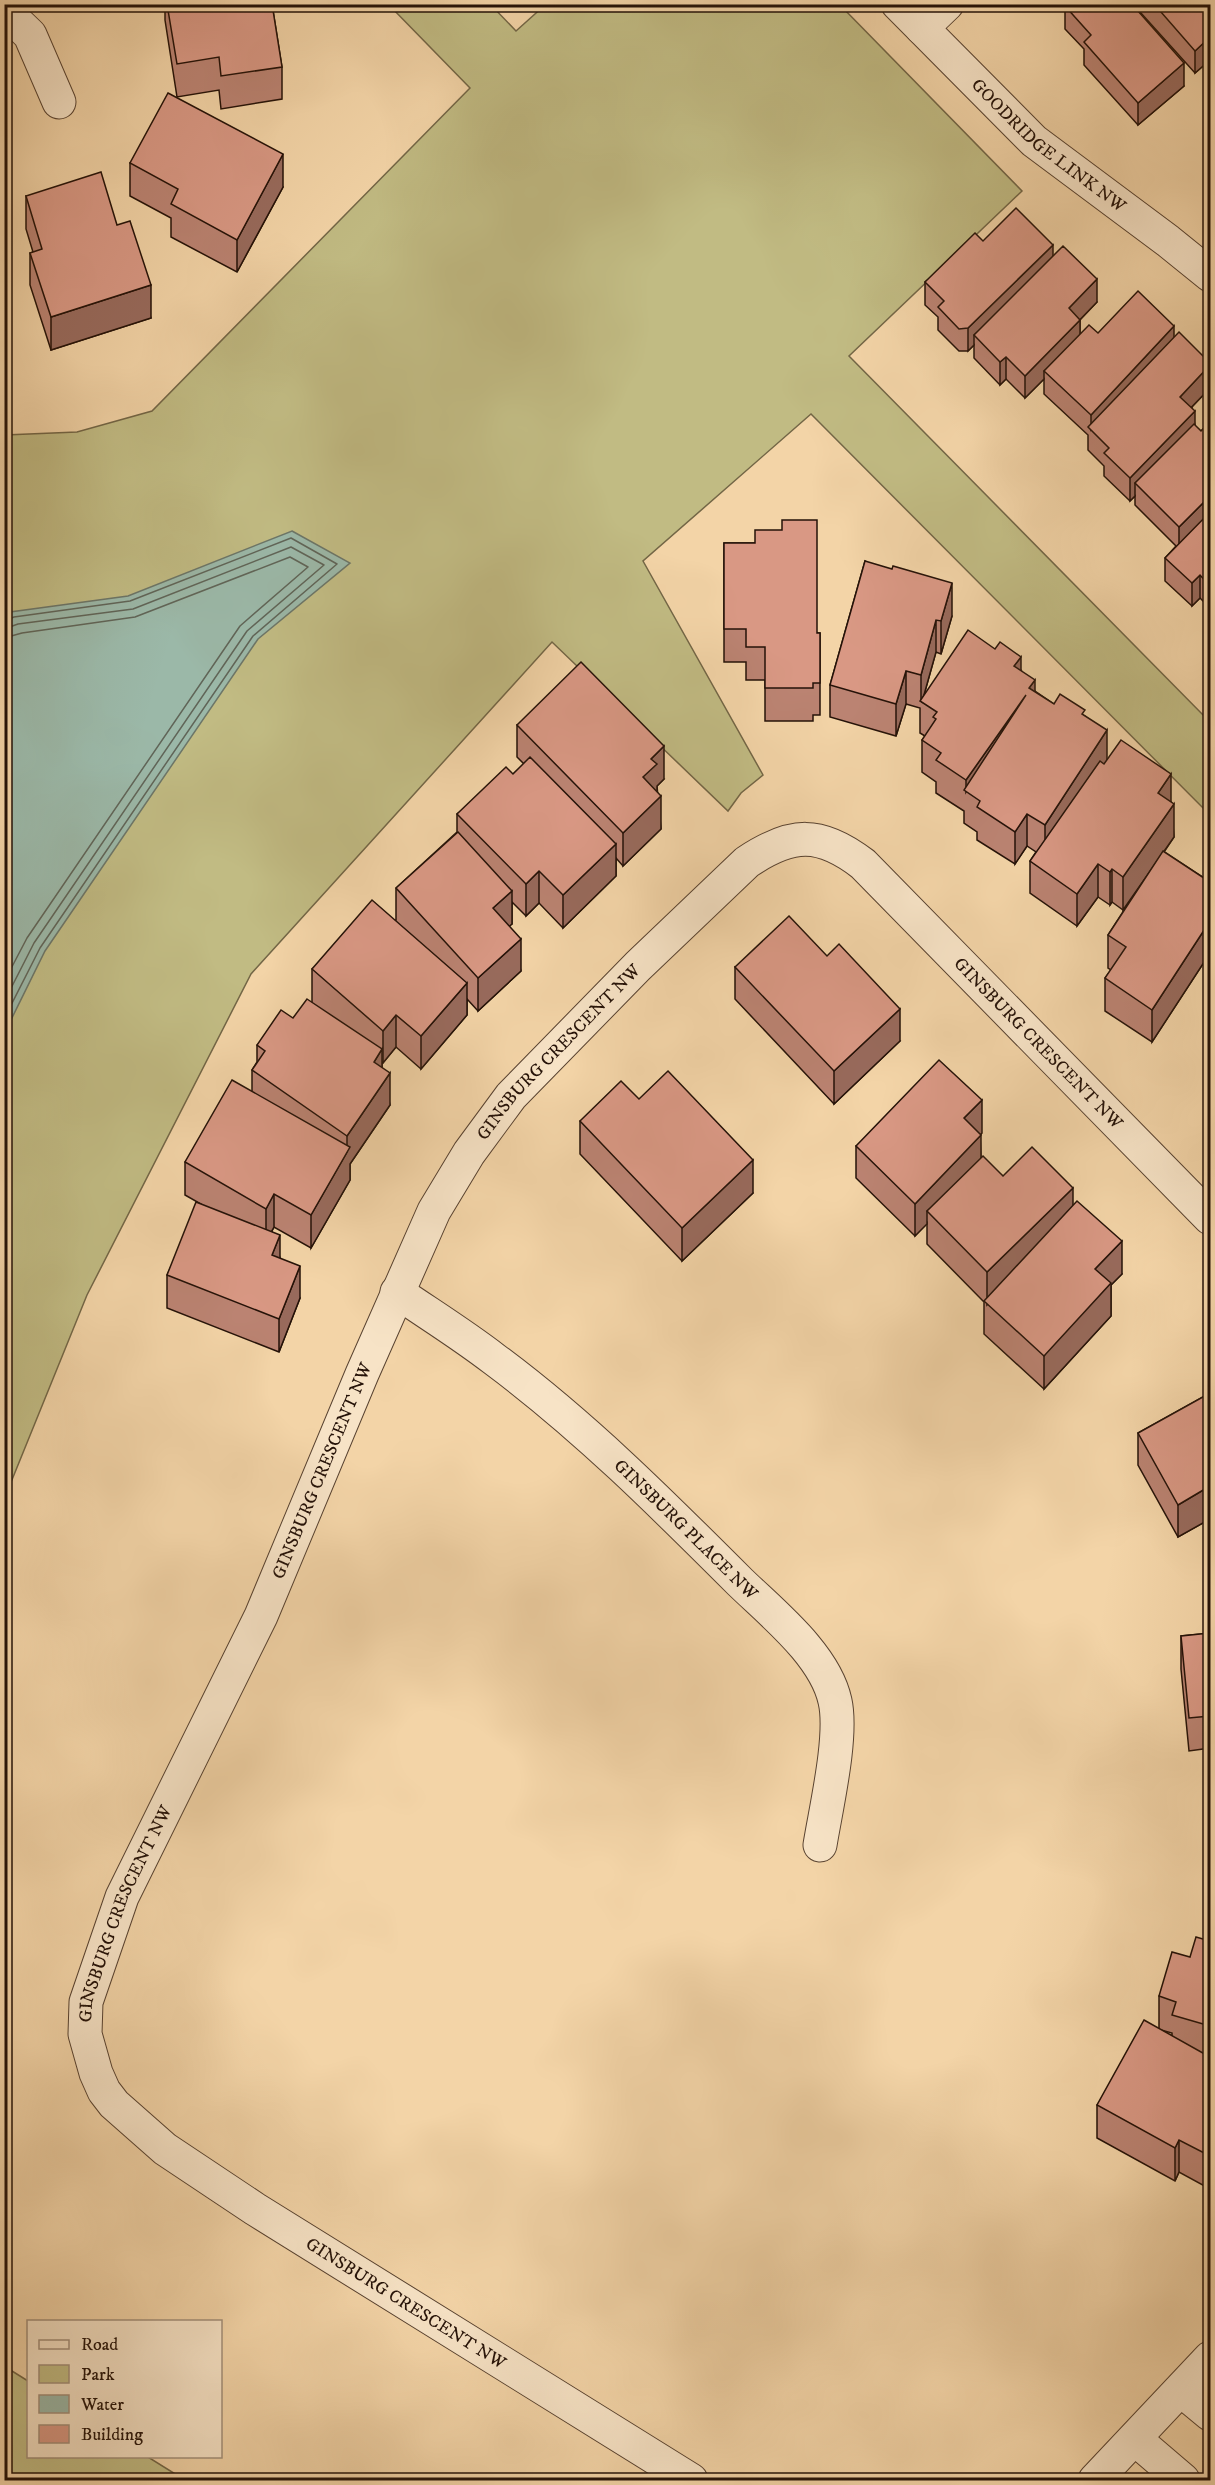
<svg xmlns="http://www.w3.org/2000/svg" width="1215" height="2485" font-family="'IM FELL DW Pica',serif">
	<rect width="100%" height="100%" fill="#f3d4a7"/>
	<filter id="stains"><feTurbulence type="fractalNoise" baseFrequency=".00333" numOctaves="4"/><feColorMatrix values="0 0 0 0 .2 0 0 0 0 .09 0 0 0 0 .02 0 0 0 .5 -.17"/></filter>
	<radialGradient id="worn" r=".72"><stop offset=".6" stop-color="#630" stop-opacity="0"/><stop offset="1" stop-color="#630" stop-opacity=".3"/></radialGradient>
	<g fill="#c1bb83" stroke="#736646" stroke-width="1.5">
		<path d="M389 5H491L516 31 545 5H840L1022 191 849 356 1210 722V815L811 414 643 561 763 775 741 793 728 811 552 642 251 974 87 1295 5 1497V435L77 432 152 411 470 88Z"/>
		<path d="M4 2366 28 2381V2456L148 2457 185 2480H5Z"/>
	</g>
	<path fill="#9bb8a8" stroke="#6c7668" stroke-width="1.5" d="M292 531 350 563 258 639 45 951 5 1032V618L10 612 128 596Z"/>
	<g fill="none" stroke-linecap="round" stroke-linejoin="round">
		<g stroke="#606558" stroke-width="1.5">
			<path d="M4 621 14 617 130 601 291 538 337 564 253 636 40 948 4 1019"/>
			<path d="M4 629 18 624 133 609 291 547 324 565 247 631 34 943 4 1002"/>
			<path d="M4 638 22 633 135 617 290 557 308 567 240 626 27 938 4 982"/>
		</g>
		<defs>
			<g id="minor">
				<path id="s1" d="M898 4 1034 141 1168 241 1210 275"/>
				<path d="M4 10 30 35 59 102"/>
				<path d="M922 28 947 4"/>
				<path id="s2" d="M397 1292C429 1314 463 1335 494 1359 583 1425 662 1504 740 1582 773 1614 825 1655 835 1701 843 1736 826 1808 820 1845"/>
				<path d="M1181 2390 1210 2414"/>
				<path d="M1135 2439 1183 2480"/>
				<path id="s3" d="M691 2480 255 2209 165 2149 114 2104 104 2091 96 2073 85 2034 86 2002 122 1897 261 1616 362 1374 434 1211 469 1153 511 1096 638 966 747 862C792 832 820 831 863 864L1210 1218"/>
				<path d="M1095 2480 1210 2358"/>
			</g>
		</defs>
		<use href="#minor" stroke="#584230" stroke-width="35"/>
		<use href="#minor" stroke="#f7e3c6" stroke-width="33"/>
	</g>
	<g fill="#bb8372" stroke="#251208" stroke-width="1.5" fill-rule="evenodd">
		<path d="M165 4H272L282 67V99L221 109 219 90 177 97 165 20Z"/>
		<path d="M1067 4H1210V60L1195 73 1140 12V14L1184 86 1138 125 1084 65V49L1065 29V6Z"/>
		<path d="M130 163 283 187 237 272 171 237V218L130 196Z"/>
		<path d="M26 196 117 225 151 318 51 350 30 285V253L33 252 26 229Z"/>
		<path d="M983 241 1053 256 1097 302 1080 320V334L1098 333 1174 338 1210 365V388L1192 407 1195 426 1201 431 1210 422V608L1200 598 1192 606 1165 581V558L1176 546 1135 505V496L1130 501 1104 476V466L1088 450V435L1044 394V379L1025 398 1006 379 1000 385 974 358V345L968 351H959L938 330V317L925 305V282Z"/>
		<path d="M724 543H755L817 633H820V715H813V721H765V680H746V662H724Z"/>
		<path d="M865 561 952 616 941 654 936 652 924 695 1021 670 1035 691 1054 704 1085 716 1107 760 1171 802 1174 837 1164 852 1210 882V953L1152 1042 1105 1011V978L1111 970 1108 968V935L1143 881 1123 910 1112 902 1110 905 1098 897 1077 926 1030 893V861L1036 852 1027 846 1015 864 977 840V832L964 823V811L936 793V782L922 772V740L925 736 920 733V708L906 704 896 736 830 717V685Z"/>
		<path d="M517 725 664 779 657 786 661 829 623 866 616 858V876L563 928 539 903 526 916 512 902V924L509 926 521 971 478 1011 467 999V1015L421 1069 396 1047 383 1063 382 1062V1067L390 1105 350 1164V1180L311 1248 274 1227 272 1231 280 1258 300 1298 279 1352 167 1308V1275L201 1204 185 1195V1162L252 1091V1070L257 1062V1045L293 1018 312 1002V969L396 920V888L457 832V814L513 774 524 764 517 757Z"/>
		<path d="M735 967 900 1041 834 1104 735 999Z"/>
		<path d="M639 1099 753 1193 682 1261 580 1154V1121Z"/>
		<path d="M982 1133 980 1134 981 1159 1003 1176 1073 1205 1122 1274 1111 1285V1316L1044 1389 984 1334V1302L927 1244V1223L915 1236 856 1178V1146Z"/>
		<path d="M1210 1393V1519L1178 1537 1138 1465V1433Z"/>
		<path d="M1210 1633V1748L1189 1751 1181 1669V1636Z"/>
		<path d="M1210 1941V2189L1179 2172 1175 2181 1097 2138V2105L1159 2028V1996L1190 1957ZM1161 2030 1172 2033V2036Z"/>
	</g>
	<g fill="#986a5c" stroke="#251208" stroke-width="1.5">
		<path d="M1210 37V60L1195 73V51Z"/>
		<path d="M1184 63V86L1138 125V103Z"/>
		<path d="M283 154V187L237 272V240Z"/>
		<path d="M6 182V214L4 219V186Z"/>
		<path d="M1053 245V267L974 335V345L968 351V328Z"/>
		<path d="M1097 279V302L1069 331V308Z"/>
		<path d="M151 285V318L51 350V317Z"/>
		<path d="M1080 320V343L1044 371V379L1025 398V376Z"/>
		<path d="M1174 326V349L1091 430V415Z"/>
		<path d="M1006 357V379L1000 385V362Z"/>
		<path d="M1210 365V388L1180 419V397Z"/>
		<path d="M1195 411V434L1135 483V496L1130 501V478Z"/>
		<path d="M1210 496V519L1179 549V527Z"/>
		<path d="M1200 575V598L1192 606V583Z"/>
		<path d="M952 583V616L941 654V621Z"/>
		<path d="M936 620V652L922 702 921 701V675Z"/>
		<path d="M1021 657V689L1014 666Z"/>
		<path d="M906 671V704L896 736V704Z"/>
		<path d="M1035 680V712L1029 688Z"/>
		<path d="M1026 695 966 792V780Z"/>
		<path d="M1107 730V763L1045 858V825Z"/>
		<path d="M664 746V779L657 786V796L643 777 651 759Z"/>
		<path d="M1171 774V807L1158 793Z"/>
		<path d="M661 796V829L623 866V833Z"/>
		<path d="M1174 804V837L1123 910V877Z"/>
		<path d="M1027 814V846L1015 864V832Z"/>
		<path d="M616 844V876L563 928V895Z"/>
		<path d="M1098 864V897L1077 926V894Z"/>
		<path d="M1112 869V902L1110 905V872Z"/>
		<path d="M539 871V903L526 916V884Z"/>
		<path d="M512 891V924L493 941V908Z"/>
		<path d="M1210 921V953L1152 1042V1010Z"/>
		<path d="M521 939V971L478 1011V978Z"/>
		<path d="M467 983V1015L421 1069V1036Z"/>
		<path d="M900 1009V1041L834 1104V1071Z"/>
		<path d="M396 1015V1047L383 1063V1031Z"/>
		<path d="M382 1049V1082L374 1062Z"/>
		<path d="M390 1073V1105L350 1164V1180L311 1248V1215L347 1152V1136Z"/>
		<path d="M982 1100V1133L964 1151V1118Z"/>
		<path d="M981 1135V1167L927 1211V1224L915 1236V1204Z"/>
		<path d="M753 1160V1193L682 1261V1228Z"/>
		<path d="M1073 1188V1221L987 1305V1272Z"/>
		<path d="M274 1194V1227L266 1241V1209Z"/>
		<path d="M280 1235V1267L272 1255Z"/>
		<path d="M1122 1241V1274L1111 1285V1316L1044 1389V1356L1095 1269Z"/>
		<path d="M300 1266V1298L279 1352V1319Z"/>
		<path d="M1210 1486V1519L1178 1537V1505Z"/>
		<path d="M1179 2140V2172L1175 2181V2148Z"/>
	</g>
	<g fill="#d99884" stroke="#251208" stroke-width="1.5">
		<path d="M167 4H272L282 67 221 76 219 57 177 64Z"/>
		<path d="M1067 4H1136L1140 9 1138 11 1184 63 1138 103 1084 42 1091 35 1065 6Z"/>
		<path d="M1154 4H1210V37L1195 51Z"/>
		<path d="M168 93 283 154 237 240 171 204 178 189 130 163Z"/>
		<path d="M101 172 117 225 130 221 151 285 51 317 30 253 42 249 26 196Z"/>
		<path d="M1016 208 1053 245 968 328 959 329 938 307 944 301 925 282 975 233 983 241Z"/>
		<path d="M1063 246 1097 279 1069 308 1080 320 1025 376 1006 357 1000 362 974 335Z"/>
		<path d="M1138 291 1174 326 1091 415 1044 371 1089 325 1098 333Z"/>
		<path d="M1179 332 1210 363V365L1180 397 1195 411 1130 478 1104 453 1109 448 1088 427Z"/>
		<path d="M1210 422V496L1179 527 1135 483 1194 424 1201 431Z"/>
		<path d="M1210 512V586L1200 575 1192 583 1165 558Z"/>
		<path d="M782 520H817V633H820V683H813V688H765V647H746V629H724V543H755V530H782Z"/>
		<path d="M865 561 892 569 893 566 952 583 941 621 936 620 921 675 906 671 896 704 830 685Z"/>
		<path d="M968 630 995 649 1000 642 1021 657 1014 666 1035 680 1029 688 1054 704 1060 694 1085 710 1082 714 1107 730 1045 825 1027 814 1015 832 977 807 980 801 964 790 1026 695 966 780 936 760 941 753 922 740 936 719 933 717 937 712 920 701Z"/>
		<path d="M581 662 664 746 651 759 657 764 643 777 661 796 623 833 517 725Z"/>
		<path d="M1121 740 1171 774 1158 793 1174 804 1123 877 1112 869 1110 872 1098 864 1077 894 1030 861 1100 761 1104 764Z"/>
		<path d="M530 757 616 844 563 895 539 871 526 884 457 814 506 767 513 774Z"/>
		<path d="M458 832 512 891 493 908 521 939 478 978 396 888Z"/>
		<path d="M1163 851 1210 882V921L1152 1010 1105 978 1126 947 1108 935Z"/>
		<path d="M372 900 467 983 421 1036 396 1015 383 1031 312 969Z"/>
		<path d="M789 916 827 956 839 944 900 1009 834 1071 735 967Z"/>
		<path d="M307 999 382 1049 374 1062 390 1073 347 1136 252 1070 265 1051 257 1045 281 1010 293 1018Z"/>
		<path d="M939 1060 982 1100 964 1118 981 1135 915 1204 856 1146Z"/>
		<path d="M668 1071 753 1160 682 1228 580 1121 621 1081 639 1099Z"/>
		<path d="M232 1080 350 1147 311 1215 274 1194 266 1209 185 1162Z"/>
		<path d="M1032 1147 1073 1188 987 1272 927 1211 983 1156 1003 1176Z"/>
		<path d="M1077 1201 1122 1241 1095 1269 1111 1283 1044 1356 984 1301Z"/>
		<path d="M196 1202 280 1235 272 1255 300 1266 279 1319 167 1275Z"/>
		<path d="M1210 1393V1486L1178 1505 1138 1433Z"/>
		<path d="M1210 1633V1716L1189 1718 1181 1636Z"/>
		<path d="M1196 1937 1210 1941V2026L1172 2015 1176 2002 1159 1996 1172 1952 1190 1957Z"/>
		<path d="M1144 2020 1210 2057V2156L1179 2140 1175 2148 1097 2105Z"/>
	</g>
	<g text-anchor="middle" stroke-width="4.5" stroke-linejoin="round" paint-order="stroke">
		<g font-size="18" fill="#251208" stroke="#f7e3c6">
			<text dy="6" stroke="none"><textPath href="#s1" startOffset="207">GOODRIDGE LINK NW</textPath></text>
			<text dy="6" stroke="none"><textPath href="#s3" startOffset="2512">GINSBURG CRESCENT NW</textPath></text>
			<text dy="6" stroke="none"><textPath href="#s3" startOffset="1866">GINSBURG CRESCENT NW</textPath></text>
			<text dy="6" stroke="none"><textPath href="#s3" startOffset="1380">GINSBURG CRESCENT NW</textPath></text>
			<text dy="6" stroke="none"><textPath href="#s2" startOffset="375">GINSBURG PLACE NW</textPath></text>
			<text dy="6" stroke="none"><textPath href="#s3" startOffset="894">GINSBURG CRESCENT NW</textPath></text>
			<text transform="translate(406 2303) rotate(32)" y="6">GINSBURG CRESCENT NW</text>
		</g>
	</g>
	<rect width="1215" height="2485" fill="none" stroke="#f3d4a7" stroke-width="24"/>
	<rect x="6" y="6" width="1203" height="2473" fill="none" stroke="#251208" stroke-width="3"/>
	<rect x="12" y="12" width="1191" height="2461" fill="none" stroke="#251208" stroke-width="1.5"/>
	<rect x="27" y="2320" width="195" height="138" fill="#f7e3c6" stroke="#a38f7a" stroke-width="1.5"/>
	<rect x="39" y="2340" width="30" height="9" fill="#f7e3c6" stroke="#a38f7a" stroke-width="1.5"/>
	<text x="81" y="2350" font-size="18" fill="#251208">Road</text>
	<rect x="39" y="2365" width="30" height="18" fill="#c1bb83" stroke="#a38f7a" stroke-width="1.5"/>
	<text x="81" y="2380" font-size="18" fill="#251208">Park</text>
	<rect x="39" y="2395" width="30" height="18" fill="#9bb8a8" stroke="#a38f7a" stroke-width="1.5"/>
	<text x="81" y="2410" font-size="18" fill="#251208">Water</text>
	<rect x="39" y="2425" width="30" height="18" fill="#d99884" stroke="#a38f7a" stroke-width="1.5"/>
	<text x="81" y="2440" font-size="18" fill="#251208">Building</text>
	<rect width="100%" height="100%" filter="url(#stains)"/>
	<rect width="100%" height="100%" fill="url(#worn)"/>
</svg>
